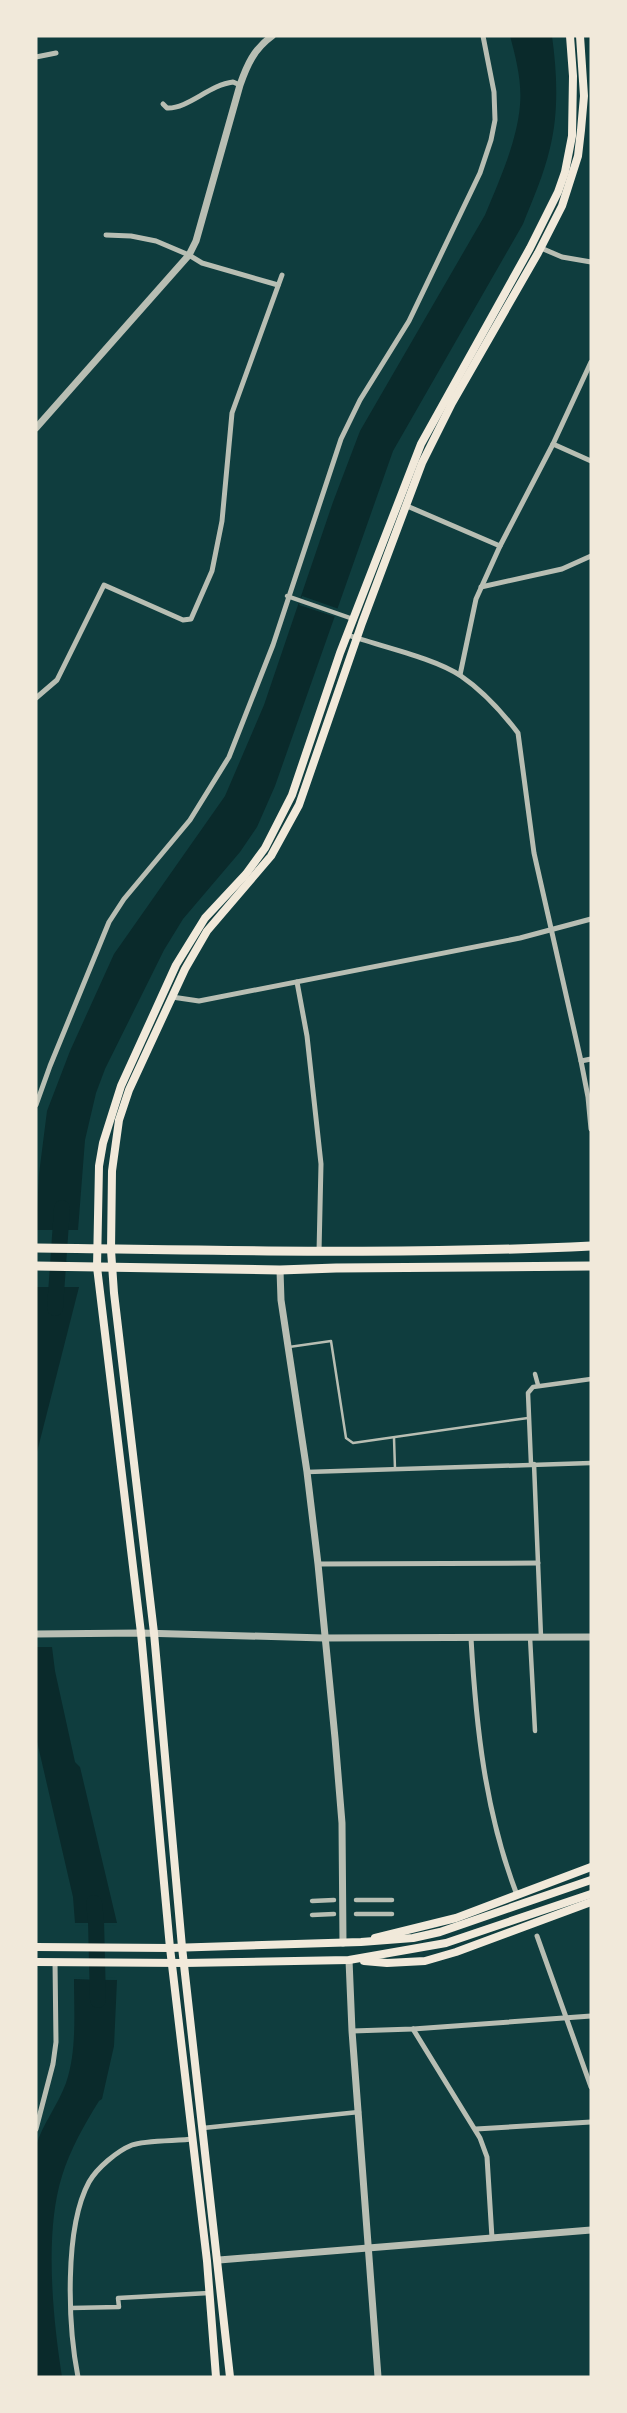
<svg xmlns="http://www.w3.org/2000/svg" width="627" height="2413" font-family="'IBM Plex Serif',serif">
	<rect width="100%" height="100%" fill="#0f3d3e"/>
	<g fill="#0a2a2b">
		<path d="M510 36H552C557 72 559 112 550 148 544 174 533 199 523 224L393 451 275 786 257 827 240 852 183 919 164 950 105 1069 96 1093 85 1140 78 1230H36L39 1174 47 1111 70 1051 114 954 225 796 264 705 333 502 360 431 485 215C499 181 517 142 520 105 522 82 516 58 510 36Z"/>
		<path d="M36 1287H79L36 1456Z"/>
		<path d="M36 1647H52L55 1671 75 1762 80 1767 117 1923H75L73 1897 36 1737Z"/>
		<path d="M74 1979 117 1980 114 2046 102 2099 99 2101C84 2125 70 2150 62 2176 44 2233 53 2319 62 2377H36V2146C43 2123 58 2105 66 2083 77 2051 74 2013 74 1979Z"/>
	</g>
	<g fill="#0f3d3e">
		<path d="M302 596 339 609 336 617 299 605Z"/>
		<rect x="36" y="1230" width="42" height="2"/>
		<rect x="36" y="1285" width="43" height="2"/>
		<path d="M75 1923H117V1925L75 1926Z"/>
		<path d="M74 1977 117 1978V1980L74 1979Z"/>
	</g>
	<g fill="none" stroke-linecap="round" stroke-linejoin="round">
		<g stroke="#0a2a2b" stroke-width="16">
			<path d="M55 1308 62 1208"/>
			<path d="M94 1903 96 1921 98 2000"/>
		</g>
		<g stroke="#b8beb3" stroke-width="2.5">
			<path d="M289 1347 331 1341 346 1438 353 1443 528 1418"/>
			<path d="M394 1438 395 1469"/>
		</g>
		<g stroke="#b8beb3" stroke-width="4.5">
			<path d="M287 596 353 619"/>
			<path d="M535 1374 538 1385"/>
			<path d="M531 1464 528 1393 533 1387 591 1379"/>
			<path d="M534 1464 541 1637"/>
			<path d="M307 1472 591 1463"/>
			<path d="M530 1637 535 1731"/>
			<path d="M356 1900H392"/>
			<path d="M312 1901 334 1900"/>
			<path d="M356 1914H392"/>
			<path d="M312 1915 334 1914"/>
			<path d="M203 2128 359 2112"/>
			<path d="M71 2308 119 2307 118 2298 209 2293"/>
		</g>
		<g stroke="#b8beb3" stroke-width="5">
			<path d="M36 57 56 53"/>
			<path d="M163 104 167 108C188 109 209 85 233 82L240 85"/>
			<path d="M106 235 131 236 156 241 189 255 202 263 278 285"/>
			<path d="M541 248 562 257 591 262"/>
			<path d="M553 444 591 461"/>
			<path d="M407 506 500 546"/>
			<path d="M481 587 562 569 591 556"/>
			<path d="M348 635C379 646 435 658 461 676 483 691 502 712 518 733L534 853 581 1061 588 1097 591 1129"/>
			<path d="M460 675 476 599 500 546 553 444 591 362"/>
			<path d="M36 698 57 680 104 585 183 620 191 619 212 571 222 521 232 413 282 275"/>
			<path d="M297 982 307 1036 321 1164 319 1252"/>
			<path d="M172 997 199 1001 520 938 591 919"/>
			<path d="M581 1061 591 1059"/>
			<path d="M36 1105 50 1066 109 922 124 899 190 820 229 757 273 645 341 439 360 400 409 321 480 173 491 140 495 120 494 92 483 36"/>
			<path d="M318 1564 538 1563"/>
			<path d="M471 1638C476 1726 485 1812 517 1895"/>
			<path d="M537 1936 591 2087"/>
			<path d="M413 2029 480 2138 487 2157 492 2238"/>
			<path d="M352 2031 413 2029 591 2016"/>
			<path d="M36 2129 53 2064 56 2042 55 1962"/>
			<path d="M476 2129 591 2122"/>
			<path d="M78 2377C68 2326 64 2228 89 2182 97 2168 117 2151 132 2145 145 2140 177 2141 193 2139"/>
		</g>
		<g stroke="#b8beb3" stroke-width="7">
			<path d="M36 428 189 255 196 241 240 85C247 65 254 49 272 36"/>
			<path d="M280 1270 281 1300 307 1472 318 1564 335 1738 342 1823 343 1943"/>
			<path d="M36 1634 141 1633 324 1638 591 1637"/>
			<path d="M349 1960 352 2031 378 2377"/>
			<path d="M219 2260 591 2230"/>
		</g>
		<g stroke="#f1e9da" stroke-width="8">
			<path d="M375 1938 456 1918 591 1867"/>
			<path d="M36 1947 170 1948 361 1942 413 1938 440 1932 591 1880"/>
			<path d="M364 1961 387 1963 425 1961 456 1952 591 1902"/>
			<path d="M36 1962 184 1963 349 1960 446 1943 591 1894"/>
			<path d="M216 2377 207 2261 170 1948 141 1633 97 1267 99 1166 103 1143 121 1086 176 965 205 918 246 874 265 848 292 795 340 653 421 444 530 248 558 192 565 172 572 136 573 76 570 36"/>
			<path d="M230 2377 182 1947 154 1633 114 1293 111 1250 112 1171 119 1120 129 1090 185 969 207 931 271 856 299 805 362 623 422 463 452 403 538 253 562 206 578 156 581 130 584 96 580 36"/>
		</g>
		<g stroke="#f1e9da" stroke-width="9">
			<path d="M36 1248C221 1250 406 1255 591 1246"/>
			<path d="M36 1266 280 1270 336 1268 591 1266"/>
		</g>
	</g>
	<rect width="627" height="2413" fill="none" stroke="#f1e9da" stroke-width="75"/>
</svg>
